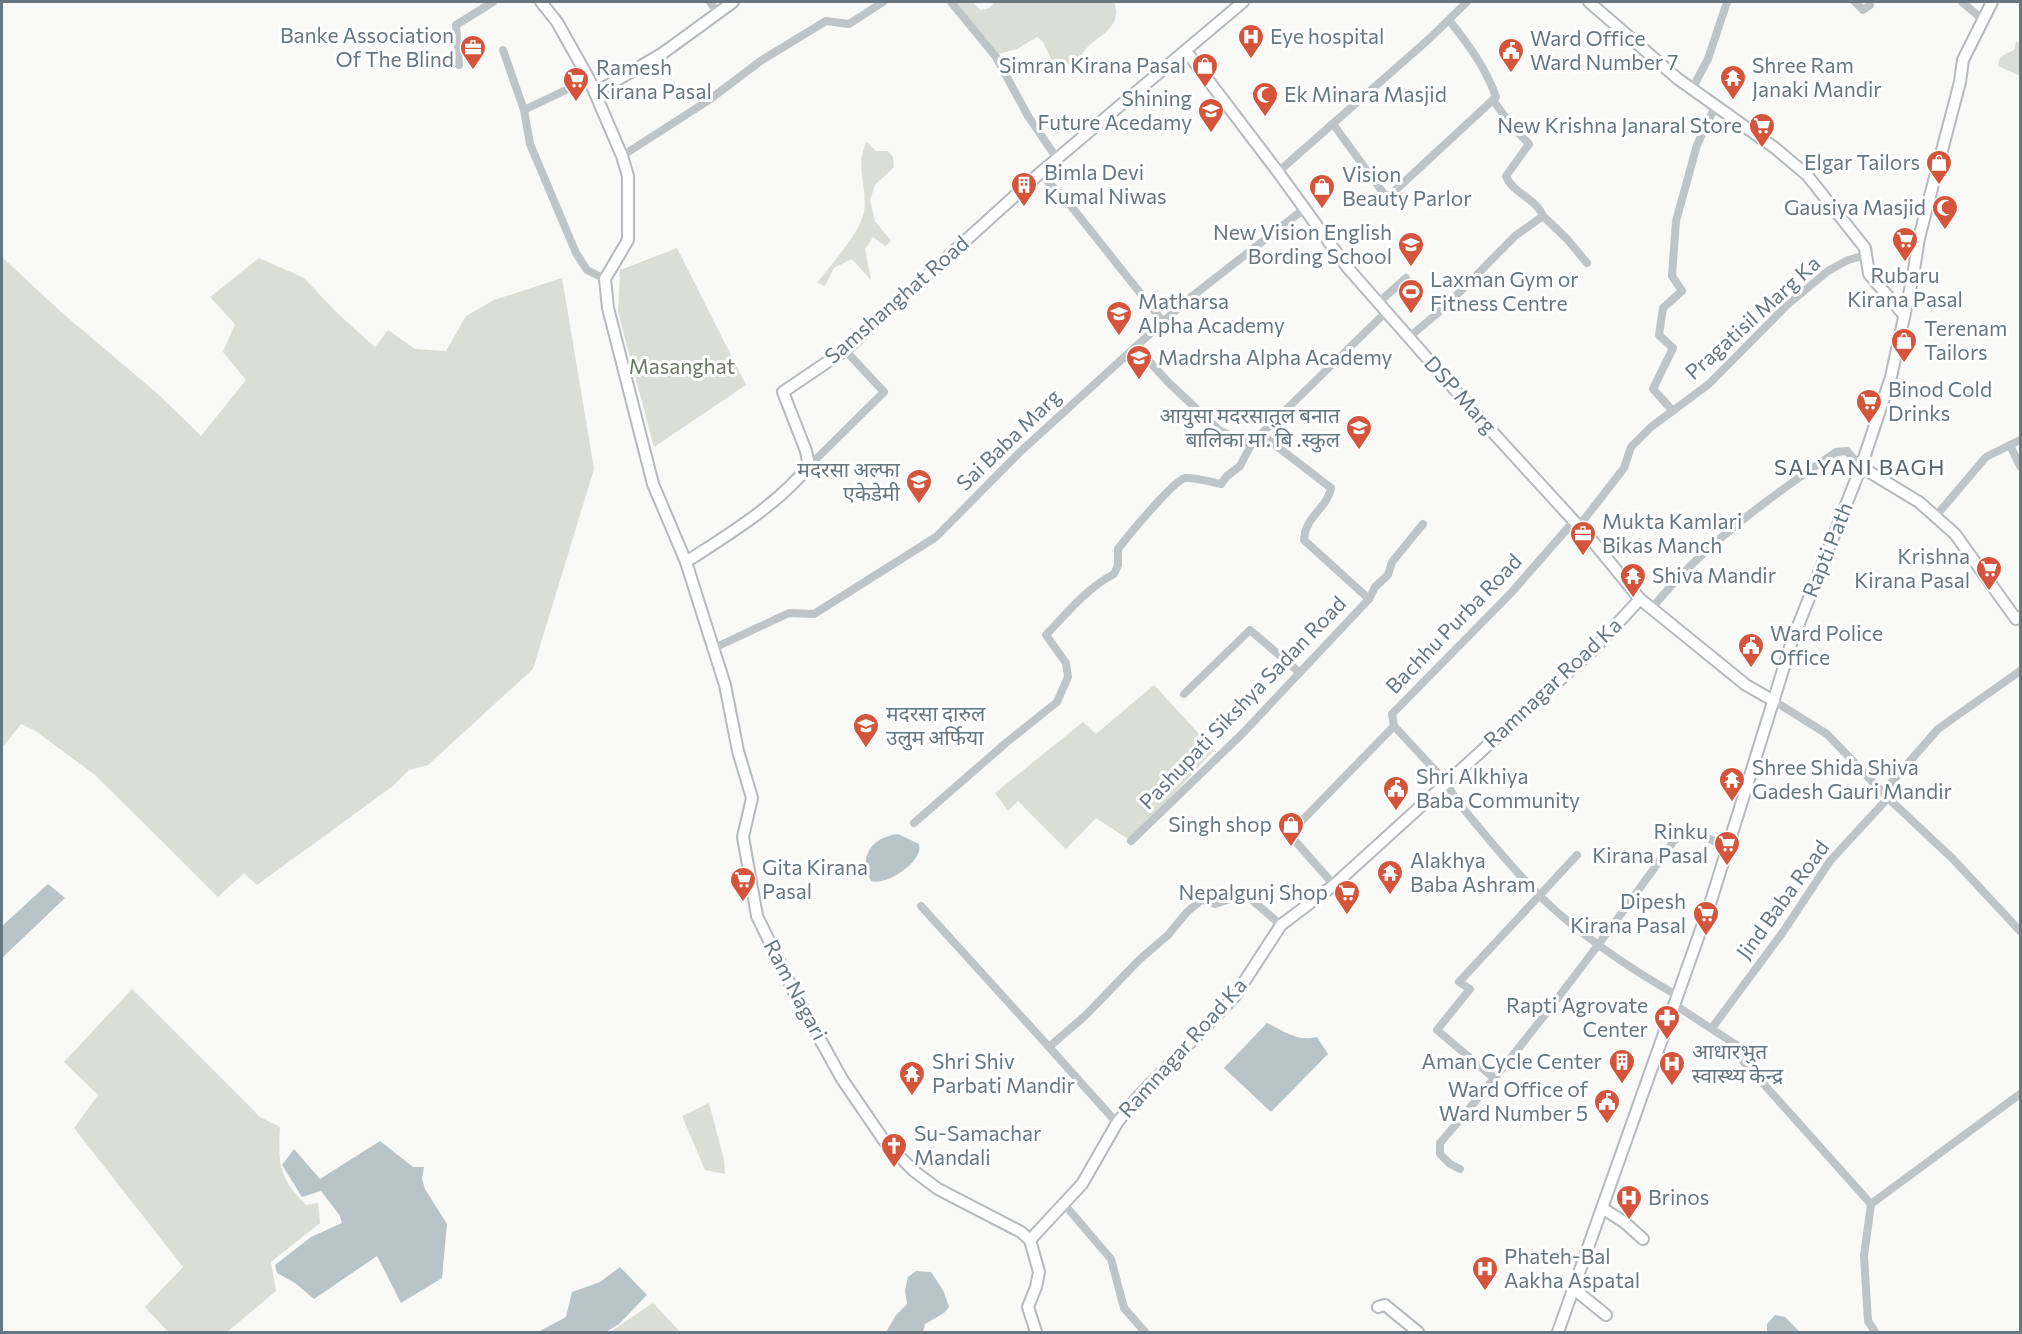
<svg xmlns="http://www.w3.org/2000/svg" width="2022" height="1334" font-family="Commissioner,'Noto Sans Devanagari',sans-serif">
	<rect width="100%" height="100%" fill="#f9f9f8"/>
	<g fill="#daded7">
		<path d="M956 2H972L981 10 989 8 995 2H1114C1115 6 1117 10 1116 15 1113 37 1081 41 1080 63L1073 66 1067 63H1053L1043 42 1037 37 1017 49 998 54Z"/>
		<path d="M2016 42 2020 43V76L1998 66 2000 57 2014 50Z"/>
		<path d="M867 142 876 151H888L893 157 894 167 875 185 870 200 875 221 891 241 885 246 873 237 865 249 871 280 852 259 834 268 825 286 817 283C830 266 860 233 864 212 868 189 854 163 867 142Z"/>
		<path d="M677 248 746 385 654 447 618 312 620 270Z"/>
		<path d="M2 257 61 312 158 394 201 436 246 380 223 352 235 324 210 297 259 258 304 278 337 313 375 347 388 330 415 349 446 351 466 316 494 300 562 278 594 469 533 669 428 765 409 770 393 786 257 885 244 873 218 897 94 774 34 730 21 724 2 748Z"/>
		<path d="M1154 685 1214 750 1131 841 1096 818 1066 849 1018 801 1008 811 995 793 1083 722 1096 734Z"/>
		<path d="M132 989 260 1117 280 1127C278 1166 279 1177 306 1205L318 1203 320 1223 271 1262 276 1291 227 1332H168L145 1307 183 1267 74 1128 98 1095 64 1062Z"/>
		<path d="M709 1103 724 1160 725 1174 705 1170 682 1116Z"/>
		<path d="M653 1303 680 1332H610Z"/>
	</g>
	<g fill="#b8c4c7">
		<path d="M898 834 919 844C924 861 887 886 871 881 857 857 872 837 898 834Z"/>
		<path d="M48 884 65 898 2 958V926Z"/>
		<path d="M1267 1023C1284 1031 1297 1042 1317 1037L1328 1054 1271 1112 1224 1068Z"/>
		<path d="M380 1141 413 1167H424L422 1179 425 1189 447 1224 442 1278 401 1303 377 1256 314 1299 295 1283 277 1273 275 1265 311 1237 342 1223 340 1216 321 1191 302 1197 282 1165 294 1149 320 1179Z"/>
		<path d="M620 1267 647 1295 619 1324 606 1332H538L566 1317 572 1292 600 1282Z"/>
		<path d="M916 1271 931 1272 944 1292 949 1307 944 1313 925 1324 923 1332H886L896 1315 907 1304 905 1290 908 1277Z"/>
		<path d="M1775 1315 1785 1317 1800 1332H1767V1324Z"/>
	</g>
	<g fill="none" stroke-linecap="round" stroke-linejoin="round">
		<defs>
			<g id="secondary">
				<path d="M541 2 557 22 589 79 622 156 628 176V240L605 279 608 308 653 484 686 562 725 685 738 751 752 798 743 837 757 916 796 996 842 1079 885 1142 914 1171 938 1189 1021 1232 1030 1240 1039 1272 1036 1287 1028 1307 1036 1332"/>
				<path d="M1589 2 1678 79 1775 148 1807 175 1865 248 1869 274 1904 315"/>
				<path d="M1186 51 1278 172 1347 267 1477 415 1595 544 1640 599 1746 685 1774 701"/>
				<path d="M595 93 663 53 733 2"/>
				<path d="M1861 467 1919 502 1955 534 2016 619 2020 617"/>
				<path d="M686 562C729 534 776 506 809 466L806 451 783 392 845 350 1040 173 1243 2"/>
				<path d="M1602 1208 1624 1222 1643 1239"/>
				<path d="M1030 1240 1082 1184 1117 1123 1136 1099 1235 996 1281 925 1334 885 1595 648 1640 599"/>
				<path d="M1574 1289 1606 1315"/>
				<path d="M1378 1307 1385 1305 1418 1332"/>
				<path d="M1558 1332 1710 904 1792 641 1861 467 1891 377 1913 276 1919 238 1960 82 1963 60 1992 2"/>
			</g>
		</defs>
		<use href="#secondary" stroke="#b4babe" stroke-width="14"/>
		<g stroke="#bfc4c7" stroke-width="8">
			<path d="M710 2 717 12"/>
			<path d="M951 2 996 57 1028 116 1058 160"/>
			<path d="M1855 2 1863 10 1870 5"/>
			<path d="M1962 2 1982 19"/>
			<path d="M503 50 524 110 589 79"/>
			<path d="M459 65 456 25 493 2"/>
			<path d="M1692 89 1708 59 1727 2"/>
			<path d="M1493 100 1512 126 1529 144 1506 176C1512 193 1536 198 1543 216"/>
			<path d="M524 110 530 144 576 253 587 270 605 279"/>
			<path d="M1333 124 1387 198 1496 97C1486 68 1468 44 1449 20"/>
			<path d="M622 156 709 100 762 60 826 21 849 24 883 2"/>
			<path d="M1278 172 1429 39 1467 2"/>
			<path d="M1040 173 1071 206 1164 323"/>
			<path d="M1378 303 1406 278"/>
			<path d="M1408 338 1445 307 1515 236 1543 216 1567 239 1587 263"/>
			<path d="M1136 347 1168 382 1219 430 1251 445 1261 434"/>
			<path d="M1672 410 1653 389 1673 348 1659 335 1663 308 1682 291 1672 276 1676 221 1697 145 1716 105"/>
			<path d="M2010 445 2020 466"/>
			<path d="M809 466 884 392 845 350"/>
			<path d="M1935 517 1986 457 2020 440"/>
			<path d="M1579 526 1624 468 1631 447 1651 427 1709 384 1787 305 1828 271 1848 260 1867 255"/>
			<path d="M1369 599 1375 587 1388 575 1392 562 1423 524"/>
			<path d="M1653 607C1703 545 1770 497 1836 452L1847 451 1861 467"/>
			<path d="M712 649 789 613 814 614 936 537 1021 451 1186 301 1304 209"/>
			<path d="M1184 694 1250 630 1299 672"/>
			<path d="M1774 701 1827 734 1888 798 1953 859 2020 931"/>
			<path d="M1394 726 1446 782 1456 800C1484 833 1510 867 1541 897 1581 936 1629 968 1678 996"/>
			<path d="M1883 792 1938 729 2020 671"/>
			<path d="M914 823 1007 742 1057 702 1068 677 1066 663 1046 635C1067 613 1087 588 1114 574L1118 565V549C1127 537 1174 480 1185 478 1196 477 1210 482 1221 484L1227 476 1240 466 1251 445"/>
			<path d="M1131 841 1243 733 1369 599 1304 540C1305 516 1327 509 1331 488L1261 434 1386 312"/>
			<path d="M1334 885 1289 834 1394 726 1392 714 1511 593 1574 521"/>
			<path d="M921 906 1049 1047"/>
			<path d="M1675 1005 1738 1046 1743 1061 1871 1204 2020 1094"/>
			<path d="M1712 1028 1783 932 1830 861 1888 798"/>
			<path d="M1495 1079 1437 1030 1470 989 1459 982 1577 855"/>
			<path d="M1117 1123 1049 1047 1086 1015 1139 960 1168 935 1187 912 1199 902 1202 900 1215 904 1242 895 1252 900 1281 925"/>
			<path d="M1460 1169 1450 1164 1440 1154V1143C1523 1047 1599 946 1673 842L1685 830 1699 833 1728 849"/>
			<path d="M1064 1204 1111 1259 1124 1308 1145 1332"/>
			<path d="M1871 1204 1864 1256 1868 1321 1875 1332"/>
		</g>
		<use href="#secondary" stroke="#fff" stroke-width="10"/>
	</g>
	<defs>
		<symbol id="hospital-pin" viewBox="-11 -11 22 30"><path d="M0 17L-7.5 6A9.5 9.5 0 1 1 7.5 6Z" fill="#d5543c" stroke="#fff"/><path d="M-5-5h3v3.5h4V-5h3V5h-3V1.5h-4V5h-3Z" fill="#fff"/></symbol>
		<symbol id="office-pin" viewBox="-11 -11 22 30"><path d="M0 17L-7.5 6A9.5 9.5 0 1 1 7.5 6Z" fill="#d5543c" stroke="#fff"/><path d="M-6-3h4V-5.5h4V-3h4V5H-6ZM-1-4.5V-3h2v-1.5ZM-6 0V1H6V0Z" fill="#fff"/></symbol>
		<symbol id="civic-pin" viewBox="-11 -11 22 30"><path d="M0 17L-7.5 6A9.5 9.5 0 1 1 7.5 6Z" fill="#d5543c" stroke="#fff"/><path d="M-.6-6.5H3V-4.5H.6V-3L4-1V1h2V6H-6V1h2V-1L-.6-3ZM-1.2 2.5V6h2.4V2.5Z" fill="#fff"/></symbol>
		<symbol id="shop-pin" viewBox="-11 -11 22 30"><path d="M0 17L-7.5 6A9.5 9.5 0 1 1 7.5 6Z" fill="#d5543c" stroke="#fff"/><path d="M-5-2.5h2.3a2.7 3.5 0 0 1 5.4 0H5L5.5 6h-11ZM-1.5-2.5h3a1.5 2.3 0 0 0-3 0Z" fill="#fff"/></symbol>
		<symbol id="temple-pin" viewBox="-11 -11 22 30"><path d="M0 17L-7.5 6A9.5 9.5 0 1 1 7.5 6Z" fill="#d5543c" stroke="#fff"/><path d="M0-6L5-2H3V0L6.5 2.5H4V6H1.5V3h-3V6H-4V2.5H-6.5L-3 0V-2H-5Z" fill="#fff"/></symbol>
		<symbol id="supermarket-pin" viewBox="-11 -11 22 30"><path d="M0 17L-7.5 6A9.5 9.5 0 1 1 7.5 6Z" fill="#d5543c" stroke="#fff"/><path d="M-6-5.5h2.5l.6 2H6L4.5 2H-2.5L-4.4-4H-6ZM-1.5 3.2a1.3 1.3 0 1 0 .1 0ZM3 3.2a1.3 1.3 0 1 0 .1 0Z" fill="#fff"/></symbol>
		<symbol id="mosque-pin" viewBox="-11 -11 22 30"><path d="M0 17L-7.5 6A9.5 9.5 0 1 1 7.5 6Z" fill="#d5543c" stroke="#fff"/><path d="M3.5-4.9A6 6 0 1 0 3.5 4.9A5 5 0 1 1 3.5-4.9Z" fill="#fff"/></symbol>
		<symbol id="school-pin" viewBox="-11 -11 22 30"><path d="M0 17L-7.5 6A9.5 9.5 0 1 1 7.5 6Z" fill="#d5543c" stroke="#fff"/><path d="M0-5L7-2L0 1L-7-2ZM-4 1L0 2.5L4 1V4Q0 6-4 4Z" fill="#fff"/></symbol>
		<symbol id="building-pin" viewBox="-11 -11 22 30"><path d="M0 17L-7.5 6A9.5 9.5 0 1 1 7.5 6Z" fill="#d5543c" stroke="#fff"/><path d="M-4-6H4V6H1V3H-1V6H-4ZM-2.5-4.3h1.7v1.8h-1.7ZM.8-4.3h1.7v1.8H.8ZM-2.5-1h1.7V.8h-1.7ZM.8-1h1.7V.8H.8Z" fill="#fff"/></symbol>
		<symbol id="stadium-pin" viewBox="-11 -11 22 30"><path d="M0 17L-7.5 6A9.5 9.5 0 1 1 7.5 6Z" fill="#d5543c" stroke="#fff"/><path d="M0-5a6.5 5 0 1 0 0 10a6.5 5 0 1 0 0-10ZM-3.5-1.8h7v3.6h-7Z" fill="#fff"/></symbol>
		<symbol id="pharmacy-pin" viewBox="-11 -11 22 30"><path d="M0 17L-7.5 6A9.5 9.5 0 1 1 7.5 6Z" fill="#d5543c" stroke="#fff"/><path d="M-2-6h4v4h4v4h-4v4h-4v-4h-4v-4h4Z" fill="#fff"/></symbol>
		<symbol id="church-pin" viewBox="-11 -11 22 30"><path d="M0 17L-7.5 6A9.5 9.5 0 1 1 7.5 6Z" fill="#d5543c" stroke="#fff"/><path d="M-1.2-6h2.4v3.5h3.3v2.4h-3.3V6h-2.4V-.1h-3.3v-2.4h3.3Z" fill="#fff"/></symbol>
	</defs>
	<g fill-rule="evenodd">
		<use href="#hospital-pin" x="1236" y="22" width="30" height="40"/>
		<use href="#office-pin" x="458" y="33" width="30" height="40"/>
		<use href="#civic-pin" x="1496" y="36" width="30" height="40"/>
		<use href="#shop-pin" x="1190" y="51" width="30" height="40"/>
		<use href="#temple-pin" x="1718" y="63" width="30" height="40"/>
		<use href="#supermarket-pin" x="561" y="65" width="30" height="40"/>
		<use href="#mosque-pin" x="1250" y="80" width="30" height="40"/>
		<use href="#school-pin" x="1196" y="96" width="30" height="40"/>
		<use href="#supermarket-pin" x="1747" y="111" width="30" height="40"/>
		<use href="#shop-pin" x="1924" y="148" width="30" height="40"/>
		<use href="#building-pin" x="1009" y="170" width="30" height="40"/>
		<use href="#shop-pin" x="1307" y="172" width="30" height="40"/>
		<use href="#mosque-pin" x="1930" y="193" width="30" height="40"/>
		<use href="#supermarket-pin" x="1890" y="225" width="30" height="40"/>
		<use href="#school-pin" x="1396" y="230" width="30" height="40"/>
		<use href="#stadium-pin" x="1396" y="277" width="30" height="40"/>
		<use href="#school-pin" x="1104" y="299" width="30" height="40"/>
		<use href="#shop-pin" x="1889" y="326" width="30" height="40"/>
		<use href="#school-pin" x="1124" y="343" width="30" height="40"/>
		<use href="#supermarket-pin" x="1854" y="387" width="30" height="40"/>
		<use href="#school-pin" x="1344" y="413" width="30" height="40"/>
		<use href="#school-pin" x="904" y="467" width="30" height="40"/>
		<use href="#office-pin" x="1568" y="519" width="30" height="40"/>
		<use href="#supermarket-pin" x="1974" y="554" width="30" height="40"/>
		<use href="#temple-pin" x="1618" y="561" width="30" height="40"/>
		<use href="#civic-pin" x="1736" y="631" width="30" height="40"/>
		<use href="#school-pin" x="851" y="711" width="30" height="40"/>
		<use href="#temple-pin" x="1717" y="765" width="30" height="40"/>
		<use href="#civic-pin" x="1381" y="774" width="30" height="40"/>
		<use href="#shop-pin" x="1276" y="810" width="30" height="40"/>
		<use href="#supermarket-pin" x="1712" y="829" width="30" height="40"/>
		<use href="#temple-pin" x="1375" y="858" width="30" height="40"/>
		<use href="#supermarket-pin" x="728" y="865" width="30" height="40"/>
		<use href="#supermarket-pin" x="1332" y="878" width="30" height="40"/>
		<use href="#supermarket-pin" x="1691" y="899" width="30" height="40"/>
		<use href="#pharmacy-pin" x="1652" y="1003" width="30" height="40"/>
		<use href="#building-pin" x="1607" y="1047" width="30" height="40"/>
		<use href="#hospital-pin" x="1657" y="1049" width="30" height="40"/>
		<use href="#temple-pin" x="897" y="1059" width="30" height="40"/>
		<use href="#civic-pin" x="1592" y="1087" width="30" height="40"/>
		<use href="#church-pin" x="879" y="1131" width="30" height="40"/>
		<use href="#hospital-pin" x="1614" y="1183" width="30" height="40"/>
		<use href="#hospital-pin" x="1470" y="1254" width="30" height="40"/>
	</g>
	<g text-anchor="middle" stroke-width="6" stroke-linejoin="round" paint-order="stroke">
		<g font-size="21" fill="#667780" stroke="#fff" text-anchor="start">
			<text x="454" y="43" text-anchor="end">Banke Association<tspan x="454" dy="24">Of The Blind</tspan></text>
			<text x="1270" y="44">Eye hospital</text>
			<text x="1530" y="46">Ward Office<tspan x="1530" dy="24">Ward Number 7</tspan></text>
			<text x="1186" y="73" text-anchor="end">Simran Kirana Pasal</text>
			<text x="1752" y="73">Shree Ram<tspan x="1752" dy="24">Janaki Mandir</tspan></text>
			<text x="596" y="75">Ramesh<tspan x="596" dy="24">Kirana Pasal</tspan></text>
			<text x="1284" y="102">Ek Minara Masjid</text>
			<text x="1192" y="106" text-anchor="end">Shining<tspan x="1192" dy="24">Future Acedamy</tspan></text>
			<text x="1742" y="133" text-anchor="end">New Krishna Janaral Store</text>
			<text x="1920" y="170" text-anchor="end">Elgar Tailors</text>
			<text x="1044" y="180">Bimla Devi<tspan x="1044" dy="24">Kumal Niwas</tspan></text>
			<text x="1342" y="182">Vision<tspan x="1342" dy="24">Beauty Parlor</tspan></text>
			<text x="1926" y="215" text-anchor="end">Gausiya Masjid</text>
			<text x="1392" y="240" text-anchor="end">New Vision English<tspan x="1392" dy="24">Bording School</tspan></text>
			<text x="1905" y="283" text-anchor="middle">Rubaru<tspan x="1905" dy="24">Kirana Pasal</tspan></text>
			<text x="1430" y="287">Laxman Gym or<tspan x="1430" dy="24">Fitness Centre</tspan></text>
			<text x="1138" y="309">Matharsa<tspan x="1138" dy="24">Alpha Academy</tspan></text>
			<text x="1924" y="336">Terenam<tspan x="1924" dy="24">Tailors</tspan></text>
			<text x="1158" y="365">Madrsha Alpha Academy</text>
			<text x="1888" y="397">Binod Cold<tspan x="1888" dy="24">Drinks</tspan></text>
			<text x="1340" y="423" text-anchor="end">आयुसा मदरसातुल बनात<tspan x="1340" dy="24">बालिका मा. बि .स्कुल</tspan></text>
			<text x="900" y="477" text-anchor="end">मदरसा अल्फा<tspan x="900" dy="24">एकेडेमी</tspan></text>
			<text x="1602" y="529">Mukta Kamlari<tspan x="1602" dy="24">Bikas Manch</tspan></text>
			<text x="1970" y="564" text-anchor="end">Krishna<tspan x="1970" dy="24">Kirana Pasal</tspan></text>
			<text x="1652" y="583">Shiva Mandir</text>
			<text x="1770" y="641">Ward Police<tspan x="1770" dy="24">Office</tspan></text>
			<text x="886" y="721">मदरसा दारुल<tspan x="886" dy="24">उलुम अर्फिया</tspan></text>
			<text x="1752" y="775">Shree Shida Shiva<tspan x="1752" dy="24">Gadesh Gauri Mandir</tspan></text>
			<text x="1416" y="784">Shri Alkhiya<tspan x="1416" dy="24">Baba Community</tspan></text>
			<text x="1272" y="832" text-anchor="end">Singh shop</text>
			<text x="1708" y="839" text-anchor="end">Rinku<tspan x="1708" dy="24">Kirana Pasal</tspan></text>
			<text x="1410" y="868">Alakhya<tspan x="1410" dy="24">Baba Ashram</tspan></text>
			<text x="762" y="875">Gita Kirana<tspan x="762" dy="24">Pasal</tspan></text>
			<text x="1328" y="900" text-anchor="end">Nepalgunj Shop</text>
			<text x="1686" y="909" text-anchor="end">Dipesh<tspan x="1686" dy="24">Kirana Pasal</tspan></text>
			<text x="1648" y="1013" text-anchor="end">Rapti Agrovate<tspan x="1648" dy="24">Center</tspan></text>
			<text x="1692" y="1059">आधारभुत<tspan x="1692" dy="24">स्वास्थ्य केन्द्र</tspan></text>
			<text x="932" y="1069">Shri Shiv<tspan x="932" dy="24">Parbati Mandir</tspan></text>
			<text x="1602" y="1069" text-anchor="end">Aman Cycle Center</text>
			<text x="1588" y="1097" text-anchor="end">Ward Office of<tspan x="1588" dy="24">Ward Number 5</tspan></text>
			<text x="914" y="1141">Su-Samachar<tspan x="914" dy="24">Mandali</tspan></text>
			<text x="1648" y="1205">Brinos</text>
			<text x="1504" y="1264">Phateh-Bal<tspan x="1504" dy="24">Aakha Aspatal</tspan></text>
		</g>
		<g font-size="21" fill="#667780" stroke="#fff">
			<text transform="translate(897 300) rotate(-41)" y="7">Samshanghat Road</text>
			<text transform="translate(1753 318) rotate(-42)" y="7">Pragatisil Marg Ka</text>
			<text transform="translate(1460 395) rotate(48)" y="7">DSP Marg</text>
			<text transform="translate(1009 440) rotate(-44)" y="7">Sai Baba Marg</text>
			<text transform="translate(1828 550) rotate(-68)" y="7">Rapti Path</text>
			<text transform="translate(1454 624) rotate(-46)" y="7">Bachhu Purba Road</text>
			<text transform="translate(1553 683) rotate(-43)" y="7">Ramnagar Road Ka</text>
			<text transform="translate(1243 703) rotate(-46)" y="7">Pashupati Sikshya Sadan Road</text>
			<text transform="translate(1783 900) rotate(-54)" y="7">Jind Baba Road</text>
			<text transform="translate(795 990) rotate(62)" y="7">Ram Nagari</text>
			<text transform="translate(1183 1048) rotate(-48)" y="7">Ramnagar Road Ka</text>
		</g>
		<g font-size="21" fill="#6a7866" stroke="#fff">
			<text x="682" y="374">Masanghat</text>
		</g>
		<g font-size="22" letter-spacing="1.5" fill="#58656c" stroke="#fff">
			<text x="1860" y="475">SALYANI BAGH</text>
		</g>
	</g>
	<rect width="2022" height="1334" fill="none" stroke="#667780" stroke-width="6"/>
</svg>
